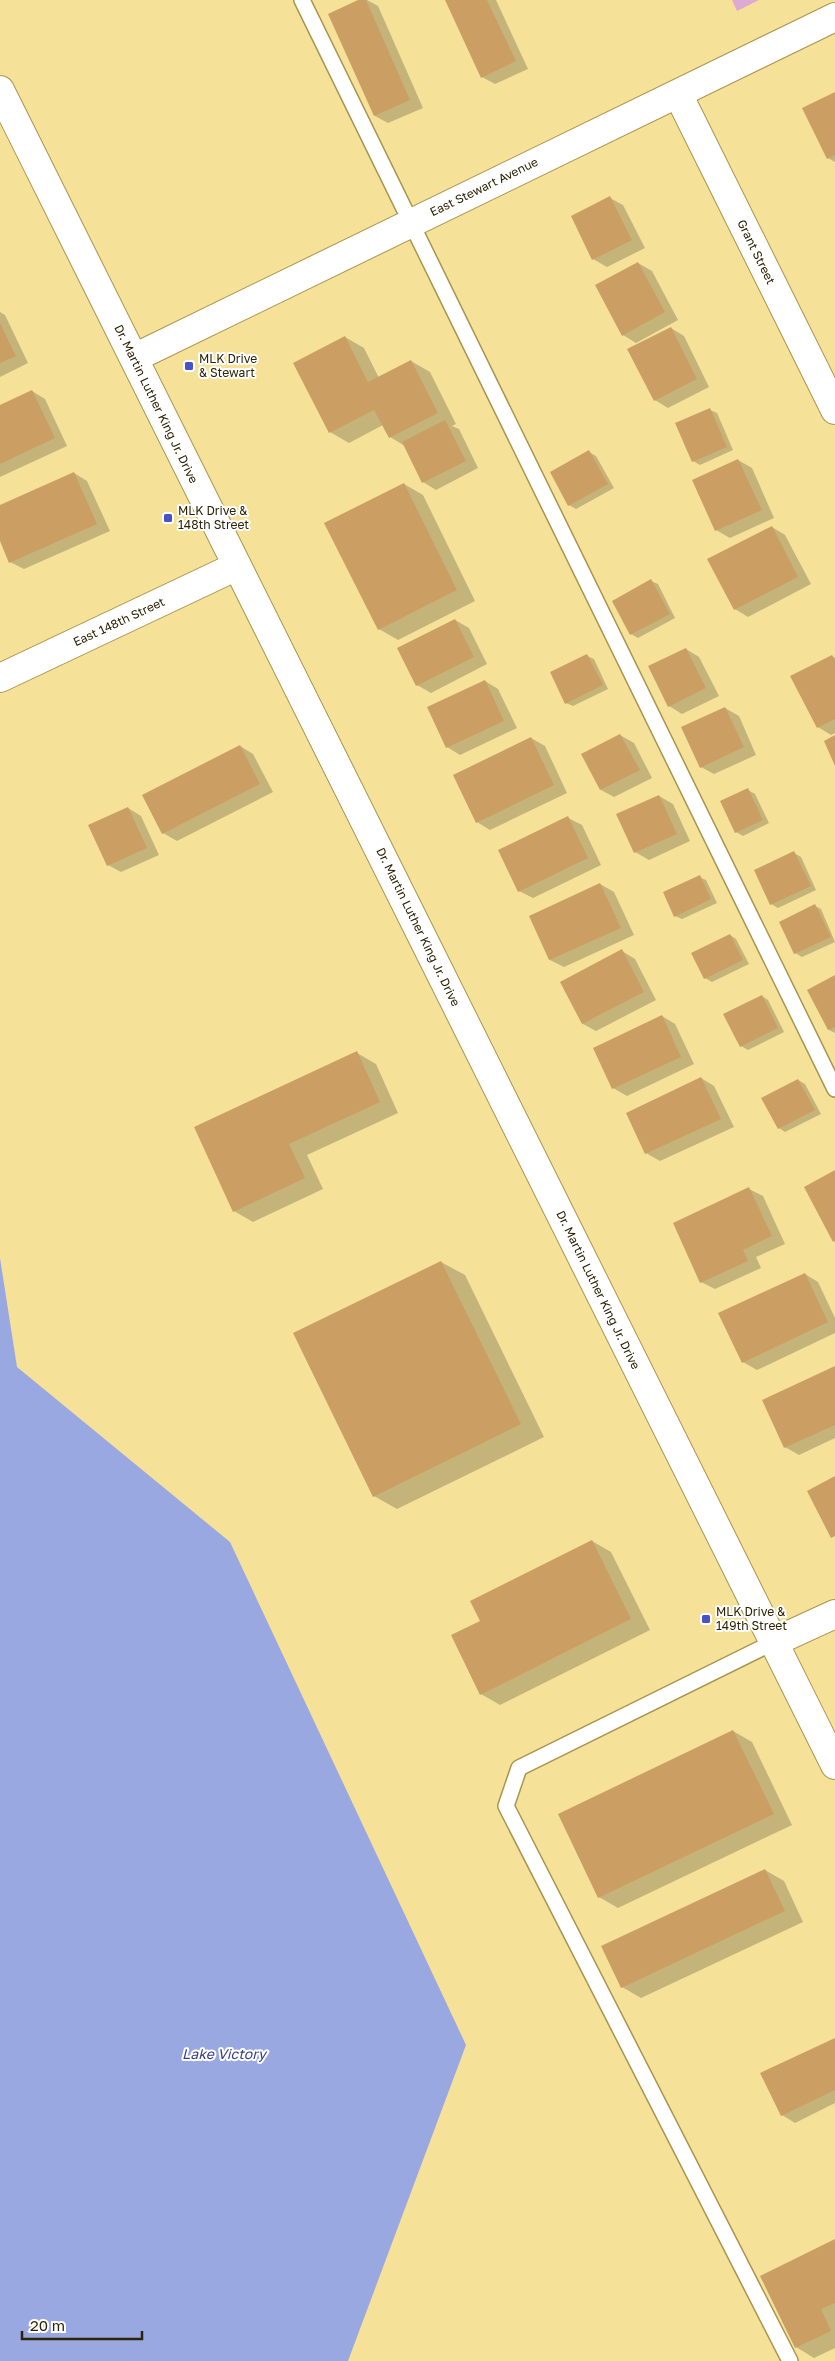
<svg xmlns="http://www.w3.org/2000/svg" width="835" height="2361" font-family="'Golos Text',sans-serif">
	<rect width="100%" height="100%" fill="#f6e199"/>
	<path fill="#dcaad2" d="M732 0H759L737 11Z"/>
	<path fill="#9aa8e2" d="M0 1258 17 1367 230 1542 466 2045 348 2361H0Z"/>
	<g fill="#0003">
		<path d="M361 0H367L378 6 423 108 388 123 375 116Z"/>
		<path d="M446 0H496L528 69 495 84 482 77Z"/>
		<path d="M835 93V162L828 158Z"/>
		<path d="M610 198 623 205 645 248 607 267 593 259Z"/>
		<path d="M638 263 652 271 678 320 636 343 623 335Z"/>
		<path d="M0 312 5 315 28 363 0 377Z"/>
		<path d="M671 328 684 336 709 387 668 408 655 400Z"/>
		<path d="M345 337 364 348 379 378 411 361 430 372 456 424 452 426 459 429 478 468 436 490 423 482 405 446 390 437 383 425 349 443 330 432Z"/>
		<path d="M32 391 45 399 67 446 0 477V406Z"/>
		<path d="M710 410 717 413 733 450 700 465 693 461Z"/>
		<path d="M589 452 596 456 614 488 576 509 569 505Z"/>
		<path d="M738 460 752 468 774 518 730 538 716 530Z"/>
		<path d="M74 473 87 481 110 531 24 569 10 562 0 538V506Z"/>
		<path d="M404 484 423 495 475 601 398 640 379 629Z"/>
		<path d="M772 527 785 535 811 584 748 617 735 609Z"/>
		<path d="M651 581 658 584 675 618 638 638 631 634Z"/>
		<path d="M455 620 469 628 487 664 431 693 417 685Z"/>
		<path d="M686 649 699 657 719 696 682 714 669 706Z"/>
		<path d="M587 656 594 659 608 689 573 706 566 703Z"/>
		<path d="M832 656 835 658V733L831 735 818 727Z"/>
		<path d="M485 681 498 689 517 728 460 755 447 747Z"/>
		<path d="M725 708 739 716 756 755 714 774 701 767Z"/>
		<path d="M620 735 634 743 652 778 614 797 601 790Z"/>
		<path d="M531 738 545 746 567 793 490 830 477 822Z"/>
		<path d="M240 746 253 754 273 792 177 841 163 833Z"/>
		<path d="M748 790 755 794 769 823 743 836 736 832Z"/>
		<path d="M659 796 673 804 690 841 649 860 635 852Z"/>
		<path d="M128 808 141 816 159 855 121 872 108 865Z"/>
		<path d="M568 818 582 825 601 865 533 898 519 891Z"/>
		<path d="M794 853 801 857 816 890 778 908 771 904Z"/>
		<path d="M699 877 706 880 717 903 682 919 675 916Z"/>
		<path d="M600 884 614 892 634 935 564 967 550 960 530 916Z"/>
		<path d="M815 906 821 909 835 942 802 957 795 953Z"/>
		<path d="M730 935 736 939 749 964 712 982 705 978Z"/>
		<path d="M622 951 635 959 656 1000 596 1031 583 1024 561 982Z"/>
		<path d="M835 976V1033L829 1030Z"/>
		<path d="M762 996 768 1000 784 1032 748 1050 741 1046 725 1015Z"/>
		<path d="M662 1016 675 1024 694 1064 627 1096 613 1088Z"/>
		<path d="M357 1053 376 1064 398 1113 307 1155 323 1189 253 1222 234 1211Z"/>
		<path d="M701 1078 714 1086 734 1127 660 1161 646 1153 628 1113Z"/>
		<path d="M798 1080 805 1084 821 1114 785 1132 779 1128Z"/>
		<path d="M749 1189 763 1196 785 1244 756 1257 761 1268 715 1289 701 1282Z"/>
		<path d="M441 1262 465 1275 544 1437 397 1509 374 1496Z"/>
		<path d="M805 1274 818 1282 835 1318V1333L757 1370 743 1362Z"/>
		<path d="M835 1367V1438L799 1455 785 1447 764 1401Z"/>
		<path d="M592 1541 611 1552 650 1630 500 1705 481 1694 482 1622Z"/>
		<path d="M733 1731 752 1742 792 1825 618 1908 599 1897Z"/>
		<path d="M765 1870 784 1881 803 1922 641 1998 622 1987Z"/>
		<path d="M835 2039V2103L795 2123 782 2115Z"/>
		<path d="M835 2240V2348L814 2358 796 2347Z"/>
	</g>
	<g fill="#cb9f64">
		<path d="M358 0H366L410 100 374 116 328 14Z"/>
		<path d="M445 0H487L516 61 481 78Z"/>
		<path d="M835 92V155L827 159 802 108Z"/>
		<path d="M610 196 632 240 592 260 571 216Z"/>
		<path d="M638 262 665 312 622 336 595 285Z"/>
		<path d="M0 323 16 356 0 363Z"/>
		<path d="M671 327 697 379 654 401 627 349Z"/>
		<path d="M345 336 368 382 411 360 438 413 389 438 374 410 329 433 293 363Z"/>
		<path d="M32 390 55 438 0 464V405Z"/>
		<path d="M710 408 727 447 692 462 675 423Z"/>
		<path d="M445 420 466 461 422 483 402 442Z"/>
		<path d="M589 450 608 484 568 506 550 472Z"/>
		<path d="M738 459 762 510 715 531 692 480Z"/>
		<path d="M74 472 97 524 9 563 0 541V505Z"/>
		<path d="M404 483 457 590 378 630 324 523Z"/>
		<path d="M772 526 798 577 734 610 707 559Z"/>
		<path d="M651 579 670 614 630 635 612 601Z"/>
		<path d="M455 619 474 657 416 686 397 648Z"/>
		<path d="M686 648 706 688 668 707 648 666Z"/>
		<path d="M587 654 603 685 565 704 550 672Z"/>
		<path d="M832 655 835 660V719L817 728 790 676Z"/>
		<path d="M485 680 504 721 446 748 427 707Z"/>
		<path d="M725 707 744 747 700 768 681 727Z"/>
		<path d="M620 734 640 770 600 790 581 754Z"/>
		<path d="M835 735V766L824 741Z"/>
		<path d="M531 737 554 785 476 823 453 775Z"/>
		<path d="M240 745 260 784 162 834 142 795Z"/>
		<path d="M748 788 763 820 735 833 720 801Z"/>
		<path d="M659 795 677 834 634 853 616 814Z"/>
		<path d="M128 807 147 848 107 866 88 825Z"/>
		<path d="M568 816 588 858 518 892 498 850Z"/>
		<path d="M794 851 811 886 770 905 754 870Z"/>
		<path d="M700 875 711 899 674 917 663 892Z"/>
		<path d="M600 883 621 928 549 960 529 916Z"/>
		<path d="M815 904 831 937 794 954 779 922Z"/>
		<path d="M730 934 743 960 704 979 691 953Z"/>
		<path d="M622 949 644 992 582 1024 560 982Z"/>
		<path d="M835 975V1027L828 1030 807 990Z"/>
		<path d="M762 995 778 1028 740 1047 723 1014Z"/>
		<path d="M662 1015 681 1057 612 1089 593 1048Z"/>
		<path d="M357 1051 380 1102 289 1144 305 1178 233 1212 194 1127Z"/>
		<path d="M701 1077 721 1119 645 1154 626 1113Z"/>
		<path d="M798 1079 815 1110 778 1129 761 1098Z"/>
		<path d="M835 1170V1241L833 1242 804 1187Z"/>
		<path d="M749 1187 772 1236 743 1250 748 1261 700 1283 673 1223Z"/>
		<path d="M441 1261 521 1424 373 1497 293 1333Z"/>
		<path d="M805 1273 828 1322 742 1363 718 1313Z"/>
		<path d="M835 1366V1425L784 1448 762 1400Z"/>
		<path d="M835 1476V1536L831 1538 807 1491Z"/>
		<path d="M592 1540 631 1619 480 1695 451 1635 480 1621 470 1601Z"/>
		<path d="M733 1730 774 1814 598 1898 558 1814Z"/>
		<path d="M765 1869 785 1911 621 1988 601 1946Z"/>
		<path d="M835 2038V2090L781 2116 760 2073Z"/>
		<path d="M835 2239V2303L821 2309 831 2331 795 2348 760 2276Z"/>
	</g>
	<g fill="none" stroke-linecap="round" stroke-linejoin="round">
		<defs>
			<g id="lane">
				<path d="M302 0 835 1089"/>
				<path d="M774 1642 519 1768 506 1806 790 2361"/>
			</g>
			<g id="street">
				<path d="M678 94 835 410"/>
				<path d="M134 358 835 17"/>
				<path d="M0 678 237 566"/>
				<path d="M774 1642 835 1614"/>
			</g>
			<path id="secondary" d="M0 90 835 1765"/>
		</defs>
		<use href="#lane" stroke="#a8954f" stroke-width="18"/>
		<use href="#street" stroke="#a8954f" stroke-width="30"/>
		<use href="#secondary" stroke="#a8954f" stroke-width="30"/>
		<use href="#lane" stroke="#fff" stroke-width="15"/>
		<use href="#street" stroke="#fff" stroke-width="28"/>
		<use href="#secondary" stroke="#fff" stroke-width="28"/>
	</g>
	<g fill="#4853c8" stroke="#fff" stroke-width="2">
		<rect x="184" y="361" width="10" height="10" rx="2.5"/>
		<rect x="163" y="513" width="10" height="10" rx="2.5"/>
		<rect x="701" y="1614" width="10" height="10" rx="2.5"/>
	</g>
	<g text-anchor="middle" stroke-width="4" stroke-linejoin="round" paint-order="stroke">
		<g font-size="12" fill="#2d2406" stroke="#fff">
			<text transform="translate(484 187) rotate(-26)" y="4">East Stewart Avenue</text>
			<text transform="translate(756 252) rotate(64)" y="4">Grant Street</text>
			<text transform="translate(156 404) rotate(64)" y="4">Dr. Martin Luther King Jr. Drive</text>
			<text transform="translate(119 622) rotate(-25)" y="4">East 148th Street</text>
			<text transform="translate(418 927) rotate(64)" y="4">Dr. Martin Luther King Jr. Drive</text>
			<text transform="translate(598 1290) rotate(64)" y="4">Dr. Martin Luther King Jr. Drive</text>
		</g>
		<g font-size="12" fill="#2d2406" stroke="#fff" text-anchor="start">
			<text x="199" y="363">MLK Drive<tspan x="199" dy="14">&amp; Stewart</tspan></text>
			<text x="178" y="515">MLK Drive &amp;<tspan x="178" dy="14">148th Street</tspan></text>
			<text x="716" y="1616">MLK Drive &amp;<tspan x="716" dy="14">149th Street</tspan></text>
		</g>
		<g font-size="14" font-style="italic" fill="#374186" stroke="#fff">
			<text x="224" y="2059">Lake Victory</text>
		</g>
	</g>
	<path d="M22 2331v8h120v-8" fill="none" stroke="#2d2406" stroke-width="2.5"/>
	<text x="30" y="2331" font-size="15" fill="#2d2406" stroke="#ffffff" stroke-width="4" paint-order="stroke">20 m</text>
</svg>
